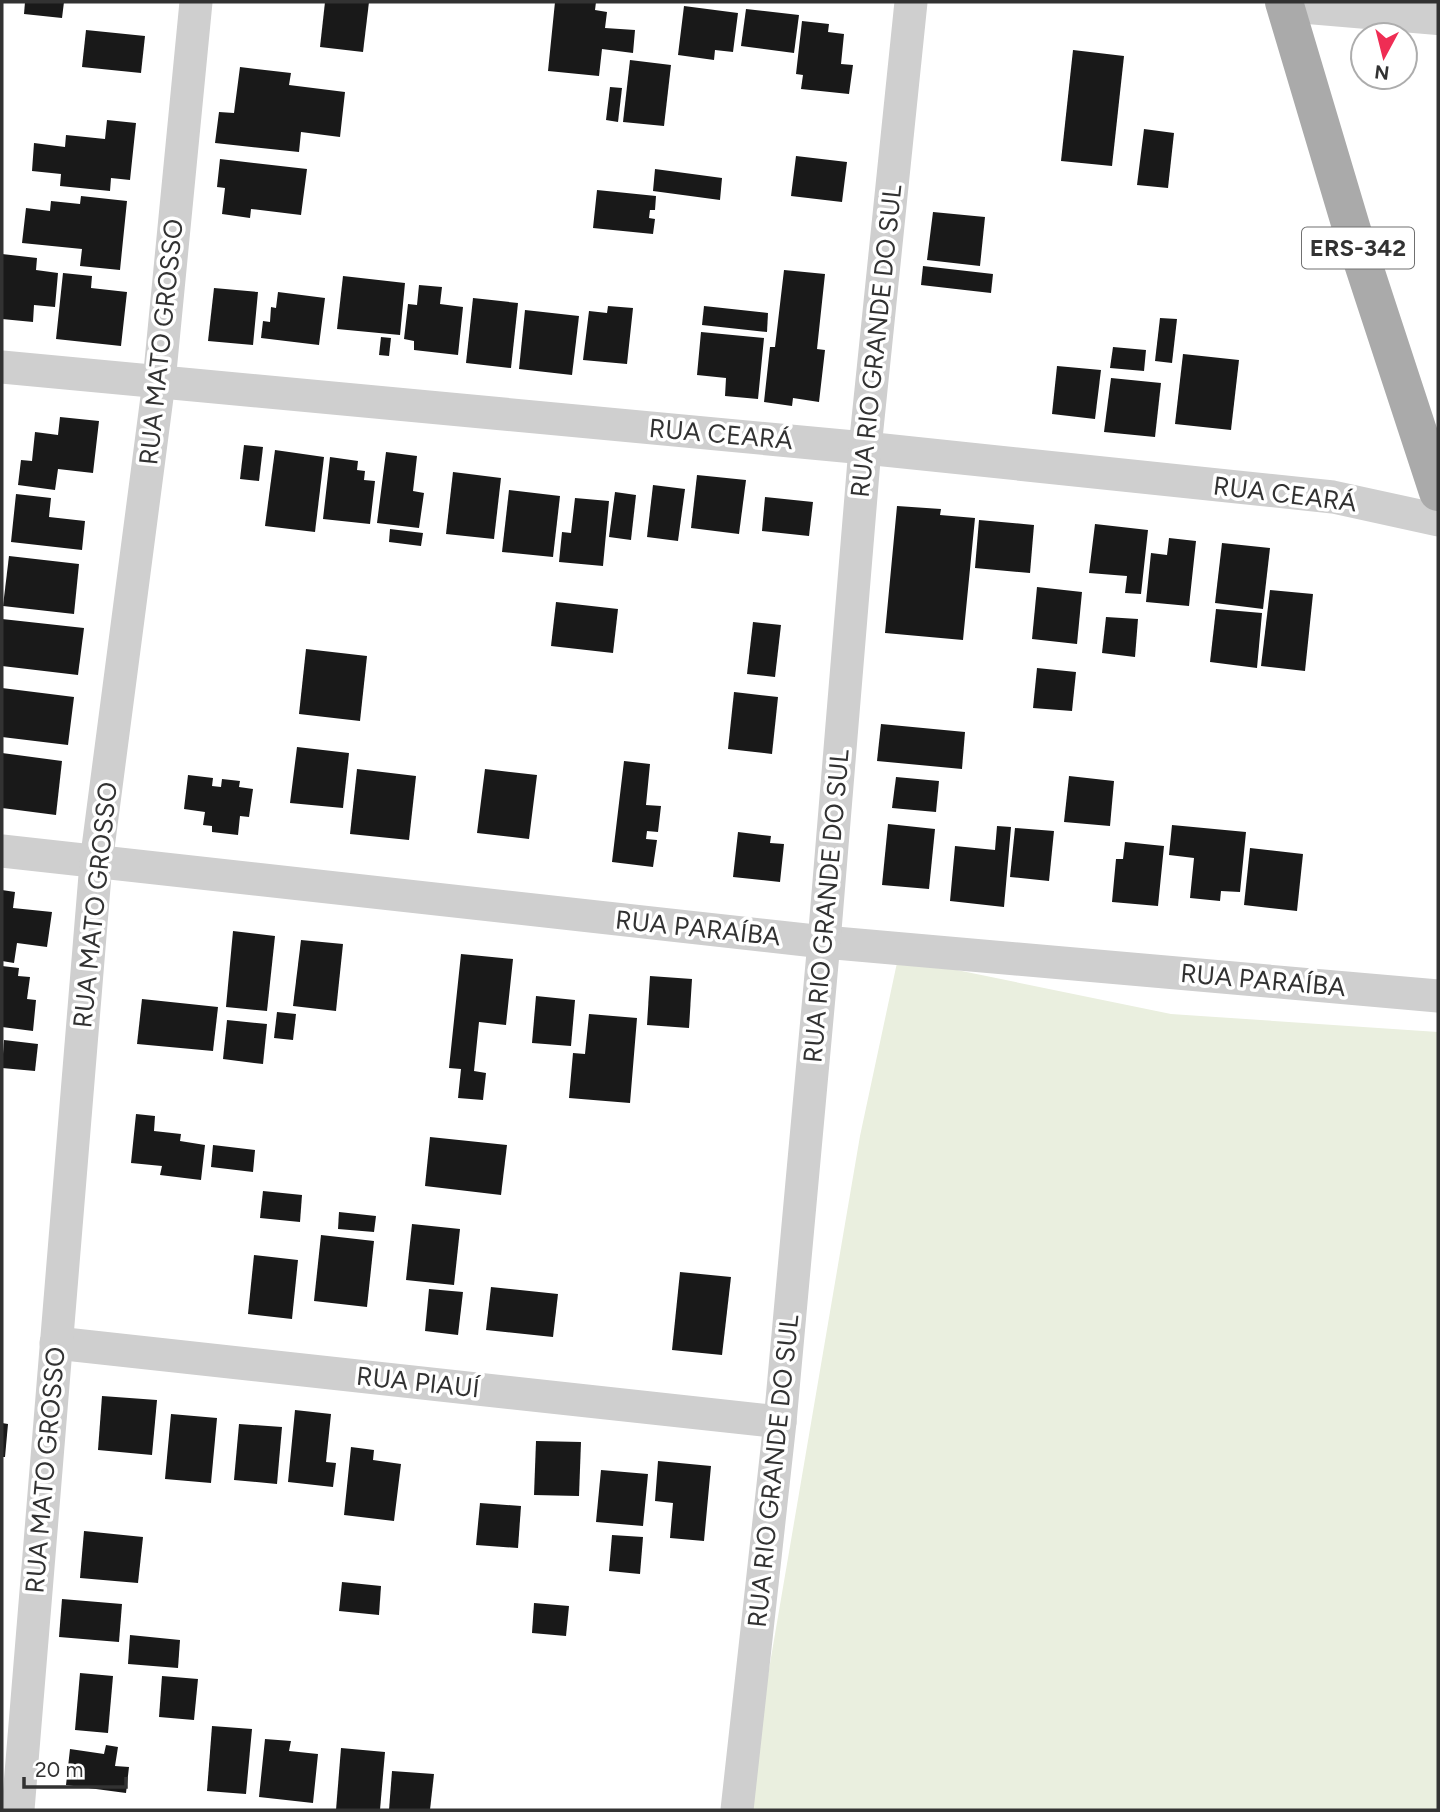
<svg xmlns="http://www.w3.org/2000/svg" width="1440" height="1812" font-family="Figtree,sans-serif">
	<rect width="100%" height="100%" fill="#fff"/>
	<path fill="#eaefdf" d="M898 958 1171 1014 1438 1032V1810H745L860 1136Z"/>
	<g fill="#191919">
		<path d="M25 2H64L62 18 24 14Z"/>
		<path d="M325 2H369L363 52 320 47Z"/>
		<path d="M555 2H596L595 10 607 12 605 28 635 30 633 53 602 49 599 76 548 71Z"/>
		<path d="M684 6 738 13 733 52 715 50 714 60 678 55Z"/>
		<path d="M746 9 799 15 794 53 741 46Z"/>
		<path d="M802 21 829 24 828 32 844 34 841 64 853 65 849 94 801 89 803 75 796 74Z"/>
		<path d="M86 30 145 36 141 73 82 67Z"/>
		<path d="M1073 50 1124 56 1112 166 1061 161Z"/>
		<path d="M630 60 671 65 664 126 623 122Z"/>
		<path d="M240 67 291 73 289 85 345 92 340 137 301 132 299 152 215 143 219 112 234 113Z"/>
		<path d="M610 87 622 88 618 122 606 120Z"/>
		<path d="M107 120 136 123 130 180 111 178 110 191 60 186 61 174 32 171 34 143 65 147 66 135 105 139Z"/>
		<path d="M1144 129 1174 133 1168 188 1137 185Z"/>
		<path d="M796 156 847 162 842 202 791 196Z"/>
		<path d="M220 159 307 169 301 215 251 209 250 218 222 214 225 188 217 187Z"/>
		<path d="M655 169 722 178 720 200 653 191Z"/>
		<path d="M597 190 656 196 655 210H650L649 218 655 219 653 234 593 228Z"/>
		<path d="M81 196 127 201 120 270 80 266 82 249 22 243 26 208 50 211 51 201 80 204Z"/>
		<path d="M933 212 985 217 980 266 927 260Z"/>
		<path d="M2 254 37 258 36 270 58 273 55 307 34 305 33 322 2 319Z"/>
		<path d="M923 266 993 274 991 293 921 285Z"/>
		<path d="M784 270 825 274 817 349 825 350 819 402 793 398 792 406 764 402 770 347H775Z"/>
		<path d="M63 273 92 276 91 288 127 292 121 346 56 339Z"/>
		<path d="M343 276 405 283 400 335 337 329Z"/>
		<path d="M419 285 442 287 440 304 463 307 458 355 414 350V341L404 339 408 304 417 305Z"/>
		<path d="M214 288 258 292 253 345 208 341Z"/>
		<path d="M278 292 325 298 319 345 261 338 263 321 270 322 271 307 276 308Z"/>
		<path d="M473 298 518 303 511 368 466 363Z"/>
		<path d="M608 306 633 308 627 364 583 360 589 311 607 313Z"/>
		<path d="M704 306 768 313 767 332 702 325Z"/>
		<path d="M525 310 579 316 572 375 519 369Z"/>
		<path d="M1160 318 1177 319 1172 363 1155 361Z"/>
		<path d="M701 332 764 338 758 399 725 396 726 378 697 375Z"/>
		<path d="M381 337 391 338 389 356 379 355Z"/>
		<path d="M1113 347 1146 350 1144 371 1110 368Z"/>
		<path d="M1183 354 1239 360 1231 430 1175 424Z"/>
		<path d="M1057 366 1101 370 1095 419 1052 414Z"/>
		<path d="M1111 378 1161 383 1155 437 1104 432Z"/>
		<path d="M60 417 99 421 93 473 58 469 55 490 18 485 21 460 32 461 35 432 58 435Z"/>
		<path d="M244 445 263 447 259 481 240 479Z"/>
		<path d="M275 450 324 457 315 532 265 526Z"/>
		<path d="M386 452 417 456 413 491 424 493 419 528 377 523Z"/>
		<path d="M330 457 358 461 357 470 365 471 364 480 375 481 370 524 323 519Z"/>
		<path d="M453 472 501 478 494 539 446 534Z"/>
		<path d="M697 475 746 480 739 534 691 528Z"/>
		<path d="M653 485 685 489 678 541 647 537Z"/>
		<path d="M509 490 560 496 553 557 502 552Z"/>
		<path d="M615 492 636 495 631 540 609 537Z"/>
		<path d="M16 494 51 498 49 517 85 521 82 550 11 542Z"/>
		<path d="M765 497 813 502 809 536 762 531Z"/>
		<path d="M575 498 609 501 603 566 559 562 562 532 571 533Z"/>
		<path d="M897 506 941 509 940 515 975 518 963 640 885 633Z"/>
		<path d="M979 520 1034 525 1030 573 975 568Z"/>
		<path d="M1095 524 1148 530 1141 594 1125 593 1127 576 1089 573Z"/>
		<path d="M390 529 423 533 421 546 389 542Z"/>
		<path d="M1169 538 1196 541 1189 606 1146 602 1151 553 1167 555Z"/>
		<path d="M1222 543 1270 548 1263 609 1215 603Z"/>
		<path d="M9 556 79 564 74 614 3 606Z"/>
		<path d="M1037 587 1082 592 1077 644 1032 639Z"/>
		<path d="M1270 590 1313 594 1305 671 1261 666Z"/>
		<path d="M556 602 618 609 613 653 551 646Z"/>
		<path d="M1216 609 1262 613 1257 668 1210 662Z"/>
		<path d="M1106 617 1138 619 1135 657 1102 653Z"/>
		<path d="M2 619 84 628 78 675 2 666Z"/>
		<path d="M753 622 781 625 775 677 747 674Z"/>
		<path d="M306 649 367 656 360 721 299 714Z"/>
		<path d="M1037 668 1076 672 1072 711 1033 708Z"/>
		<path d="M2 688 74 697 68 745 2 737Z"/>
		<path d="M734 692 778 697 772 754 728 749Z"/>
		<path d="M881 724 965 732 962 769 877 761Z"/>
		<path d="M297 747 349 753 343 808 290 803Z"/>
		<path d="M2 753 62 761 56 815 2 808Z"/>
		<path d="M624 761 650 764 646 805 661 806 658 832 647 831 646 839 657 840 653 867 612 862Z"/>
		<path d="M357 769 416 776 409 840 350 834Z"/>
		<path d="M485 769 537 775 529 839 477 833Z"/>
		<path d="M188 775 213 778 212 786 221 787 222 779 240 781 239 787 253 789 249 817 240 816 238 835 212 832V826L203 825 205 812 184 809Z"/>
		<path d="M1069 776 1114 781 1110 826 1064 822Z"/>
		<path d="M896 777 939 781 936 812 892 808Z"/>
		<path d="M888 824 935 829 929 889 882 885Z"/>
		<path d="M1172 825 1246 832 1240 892 1221 891 1220 901 1190 898 1194 858 1169 855Z"/>
		<path d="M997 826 1011 827 1004 907 950 901 955 846 995 850Z"/>
		<path d="M1015 828 1054 831 1049 881 1010 877Z"/>
		<path d="M738 832 771 836 770 843 784 844 780 882 733 877Z"/>
		<path d="M1125 842 1164 846 1158 906 1112 902 1116 859H1123Z"/>
		<path d="M1250 848 1303 854 1297 911 1244 905Z"/>
		<path d="M2 890 15 892 13 908 52 912 47 947 17 943 14 963 2 961Z"/>
		<path d="M233 931 275 936 267 1011 226 1007Z"/>
		<path d="M301 940 343 944 336 1011 293 1006Z"/>
		<path d="M461 954 513 959 506 1025 479 1022 474 1071 486 1073 483 1100 458 1098 461 1069 449 1068Z"/>
		<path d="M2 966 19 968 18 976 30 977 27 999 36 1000 33 1031 2 1027Z"/>
		<path d="M650 976 692 979 689 1028 647 1025Z"/>
		<path d="M536 996 575 1000 571 1046 532 1043Z"/>
		<path d="M142 999 218 1007 213 1051 137 1044Z"/>
		<path d="M277 1012 296 1014 293 1040 274 1038Z"/>
		<path d="M589 1014 637 1018 630 1103 569 1098 573 1053 585 1054Z"/>
		<path d="M227 1020 267 1024 263 1064 223 1059Z"/>
		<path d="M4 1040 38 1044 35 1071 2 1068Z"/>
		<path d="M136 1114 155 1116 154 1131 181 1134 180 1141 205 1145 201 1180 160 1175 162 1166 131 1163Z"/>
		<path d="M430 1137 507 1145 501 1195 425 1186Z"/>
		<path d="M213 1145 255 1150 253 1172 211 1167Z"/>
		<path d="M263 1191 302 1195 300 1222 260 1218Z"/>
		<path d="M339 1212 376 1216 374 1232 338 1229Z"/>
		<path d="M412 1224 460 1229 454 1285 406 1280Z"/>
		<path d="M321 1235 374 1241 367 1307 314 1301Z"/>
		<path d="M254 1255 298 1260 292 1319 248 1314Z"/>
		<path d="M680 1272 731 1277 722 1355 672 1350Z"/>
		<path d="M491 1287 558 1294 553 1337 486 1330Z"/>
		<path d="M429 1289 463 1292 458 1335 425 1331Z"/>
		<path d="M102 1396 157 1400 152 1455 98 1450Z"/>
		<path d="M295 1410 331 1414 326 1462 336 1463 333 1487 288 1482Z"/>
		<path d="M171 1414 217 1418 211 1483 165 1479Z"/>
		<path d="M2 1423 8 1424 5 1457H2Z"/>
		<path d="M239 1424 282 1427 277 1484 234 1480Z"/>
		<path d="M536 1441 581 1442 579 1496 534 1495Z"/>
		<path d="M351 1447 374 1450 373 1460 401 1464 394 1521 344 1515Z"/>
		<path d="M658 1461 711 1466 704 1541 670 1538 673 1503 655 1501Z"/>
		<path d="M601 1470 648 1474 643 1526 596 1522Z"/>
		<path d="M480 1503 521 1506 518 1548 476 1545Z"/>
		<path d="M84 1531 143 1537 138 1583 80 1578Z"/>
		<path d="M612 1535 643 1537 640 1574 609 1571Z"/>
		<path d="M342 1582 381 1586 379 1615 339 1611Z"/>
		<path d="M62 1599 122 1604 119 1642 59 1637Z"/>
		<path d="M534 1603 569 1606 566 1636 532 1633Z"/>
		<path d="M130 1635 180 1640 178 1668 128 1664Z"/>
		<path d="M80 1673 113 1676 108 1733 75 1730Z"/>
		<path d="M162 1676 198 1679 194 1720 159 1717Z"/>
		<path d="M212 1726 252 1729 246 1794 207 1791Z"/>
		<path d="M265 1739 291 1741 289 1751 318 1754 313 1803 259 1797Z"/>
		<path d="M106 1745 118 1747 115 1766 129 1767 126 1793 66 1785 70 1749 104 1754Z"/>
		<path d="M341 1748 385 1752 380 1810H336Z"/>
		<path d="M392 1771 434 1774 430 1810H389Z"/>
	</g>
	<g fill="none" stroke-linecap="round" stroke-linejoin="round">
		<g stroke="#cfcfcf" stroke-width="33">
			<path d="M2 367 865 448 1333 497 1438 520"/>
			<path d="M2 851 824 942 1438 996"/>
			<path d="M56 1343 780 1422"/>
			<path d="M18 1810 96 863 159 382 196 2"/>
			<path d="M737 1810 780 1422 824 942 865 448 911 2"/>
		</g>
		<path stroke="#cfcfcf" stroke-width="38" d="M1285 3 1438 16"/>
		<path stroke="#aaa" stroke-width="38" d="M1284 2 1352 230 1438 492"/>
	</g>
	<g text-anchor="middle" stroke-width="7" stroke-linejoin="round" paint-order="stroke">
		<rect fill="#fff" stroke="#707070" stroke-width="2" x="1302" y="227.5" width="112" height="41" rx="5"/>
		<g font-size="24" font-weight="bold" fill="#323232">
			<text x="1358" y="256">ERS-342</text>
		</g>
		<g font-size="26" fill="#323232" stroke="#fff">
			<text transform="translate(876 341) rotate(-84)" y="9">RUA RIO GRANDE DO SUL</text>
			<text transform="translate(161 342) rotate(-84)" y="9">RUA MATO GROSSO</text>
			<text transform="translate(721 434) rotate(5)" y="9">RUA CEARÁ</text>
			<text transform="translate(1285 494) rotate(7)" y="9">RUA CEARÁ</text>
			<text transform="translate(95 905) rotate(-84)" y="9">RUA MATO GROSSO</text>
			<text transform="translate(826 906) rotate(-85)" y="9">RUA RIO GRANDE DO SUL</text>
			<text transform="translate(698 928) rotate(6)" y="9">RUA PARAÍBA</text>
			<text transform="translate(1263 980) rotate(5)" y="9">RUA PARAÍBA</text>
			<text transform="translate(418 1382) rotate(6)" y="9">RUA PIAUÍ</text>
			<text transform="translate(45 1470) rotate(-85)" y="9">RUA MATO GROSSO</text>
			<text transform="translate(773 1471) rotate(-84)" y="9">RUA RIO GRANDE DO SUL</text>
		</g>
	</g>
	<rect width="1440" height="1812" fill="none" stroke="#323232" stroke-width="7"/>
	<g transform="translate(1384 56) rotate(187)"><circle r="33" fill="#ffffff" stroke="#adadad" stroke-width="2"/>
	<path d="M0-5L12 26L0 18L-12 26Z" fill="#ef2d54"/>
	<text y="-10" font-size="19" font-weight="bold" text-anchor="middle" fill="#323232">N</text>
	</g>
	<path d="M24 1777v10h102v-10" fill="none" stroke="#323232" stroke-width="3.5"/>
	<text x="35" y="1777" font-size="21" fill="#323232" stroke="#ffffff" stroke-width="5" paint-order="stroke">20 m</text>
</svg>
